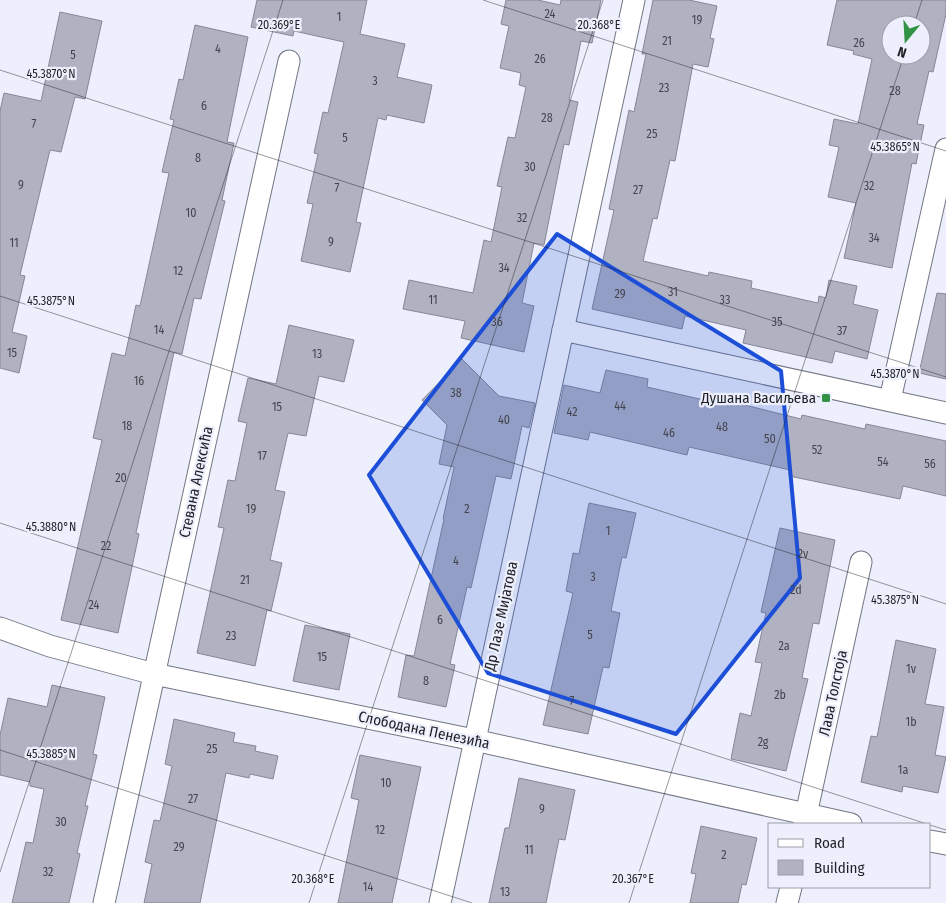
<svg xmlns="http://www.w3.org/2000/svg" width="946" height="903" font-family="'Fira Sans Condensed',sans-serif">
	<rect width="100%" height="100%" fill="#edf0fc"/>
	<g fill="#b0b2c1" stroke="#858795" fill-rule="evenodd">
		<path d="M257 0H367L360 34 405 44 397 77 432 85 424 123 387 115 386 120 378 118 356 222 361 223 350 272 301 261 313 204 307 203 318 154 314 153 323 112 328 113 344 42 294 31 293 36 251 27Z"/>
		<path d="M506 0H538L560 5 561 0H601L592 43 581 41 569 100 578 102 569 145 564 144 544 245 534 243 522 303 534 306 524 352 461 338 465 321 403 309 409 280 473 293 484 240 491 242 502 187 497 186 508 137 515 138 526 87 519 85 521 73 500 68 509 26 501 24Z"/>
		<path d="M653 0H689L717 6 710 38 714 39 708 67 693 64 675 161 670 160 657 219 653 218 643 261 708 276 709 272 752 281 751 288 818 303 819 296 826 298 829 280 857 286 853 304 878 310 867 359 835 351 832 363 743 343 746 330 685 316 682 329 592 309 614 210 609 209 629 110 634 112 646 54H642Z"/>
		<path d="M837 0H946V14L933 72 929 71 917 124 924 125 916 164 912 163 892 268 844 258 856 203 828 197 839 147 829 145 834 119 858 124 872 59 853 54 854 51 827 45ZM891 25H921V55H891Z"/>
		<path d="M60 12 102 21 85 99 75 97 61 152 50 150 20 275 25 276 12 332 27 336 19 373 0 368V111L4 93 41 101Z"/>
		<path d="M195 25 248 37 227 142 234 143 222 200 225 201 201 299 194 298 182 354 174 352 136 533 139 534 118 633 61 620 102 440 93 438 112 353 125 356 136 305 140 306 169 173 162 172 174 120 170 119 179 79 183 80Z"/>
		<path d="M937 293 946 294V379L919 373Z"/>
		<path d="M289 325 354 340 344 382 319 376 306 436 288 433 275 490 285 492 270 560 282 563 271 611 267 610 255 666 197 653 224 528 218 527 228 480 235 481 247 423 238 421 248 378 276 384Z"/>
		<path d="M462 359 499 396 535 403 529 428 522 426 511 479 496 476 471 588 467 587 450 664 455 665 446 707 398 697 406 655 414 656 444 519H443L454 467 439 464 447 425 422 400Z"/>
		<path d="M606 370 648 379 647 387 704 400 705 395 801 419 802 415 865 429 866 424 946 441V496L903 486 900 499 789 476 790 470 689 447 687 455 590 432 588 440 554 433 564 385 600 393Z"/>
		<path d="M589 503 636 513 626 558 622 557 611 611 620 613 609 668 603 667 588 734 543 725 573 593 566 591 573 553 579 554Z"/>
		<path d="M780 528 835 540 819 624 813 623 802 678 808 679 786 771 731 759 740 713 751 716 762 663 755 662 766 613 761 612Z"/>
		<path d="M305 625 350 634 339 690 293 681Z"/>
		<path d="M896 640 936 649 925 704 944 707 935 755 946 757 938 793 903 786 902 792 861 782 871 736 877 737Z"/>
		<path d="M52 685 105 697 93 754 97 755 85 806H88L77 853 80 854 69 903H12L26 842 33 843 44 789 30 786V782L0 775V735L8 698 47 707Z"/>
		<path d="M174 719 235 733 233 742 256 746 255 751 278 756 273 779 250 774 249 778 226 773 200 903H144L152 864 145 862 154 820 160 821 172 766 165 764Z"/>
		<path d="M360 755 421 767 392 903H338L359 800 351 798Z"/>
		<path d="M519 778 575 790 565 840 559 839 546 903H489L505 828H509Z"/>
		<path d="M701 826 757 838 746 885 742 884 738 903H690L696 874 691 873Z"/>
	</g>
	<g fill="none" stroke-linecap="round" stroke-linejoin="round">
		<defs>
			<g id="minor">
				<path d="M563 330 946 413"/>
				<path d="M890 400 946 149"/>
				<path d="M0 628 50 646 154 674 474 740 851 824"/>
				<path d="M804 824 861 562"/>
				<path d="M930 841 946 844"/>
				<path d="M104 903 289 61"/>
				<path d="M440 903 634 0"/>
				<path d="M787 903 791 887"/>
			</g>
		</defs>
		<use href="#minor" stroke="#737583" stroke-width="23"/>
		<use href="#minor" stroke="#fff" stroke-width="21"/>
	</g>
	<path fill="#1d4ed8" fill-opacity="0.2" stroke="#1d4ed8" stroke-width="4" stroke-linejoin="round" d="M557 234 781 371 800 578 676 734 488 673 369 475Z"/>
	<path fill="none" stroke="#1f2026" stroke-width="1" stroke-opacity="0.45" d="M483 0 946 151M914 25 922 0M0 70 946 377M0 296 946 604M0 523 927 824M0 750 472 903M930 825 946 830M0 872 283 0M309 903 603 0M629 903 904 55"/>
	<rect fill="#329347" stroke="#edf0fc" stroke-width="2" x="821" y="393" width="10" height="10" rx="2.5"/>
	<g text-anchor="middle" stroke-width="4.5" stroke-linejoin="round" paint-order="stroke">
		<g font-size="12" fill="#43444d">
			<text x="550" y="18">24</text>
			<text x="339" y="21">1</text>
			<text x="697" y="24">19</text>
			<text x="667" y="45">21</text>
			<text x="859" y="47">26</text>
			<text x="218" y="53">4</text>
			<text x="73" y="59">5</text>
			<text x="540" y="63">26</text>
			<text x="375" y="85">3</text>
			<text x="664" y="92">23</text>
			<text x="895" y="95">28</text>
			<text x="204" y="110">6</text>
			<text x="547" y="122">28</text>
			<text x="34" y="128">7</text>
			<text x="652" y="138">25</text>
			<text x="345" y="142">5</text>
			<text x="198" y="162">8</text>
			<text x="530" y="171">30</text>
			<text x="21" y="189">9</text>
			<text x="869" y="190">32</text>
			<text x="337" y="192">7</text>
			<text x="638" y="194">27</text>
			<text x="191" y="217">10</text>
			<text x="522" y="222">32</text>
			<text x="874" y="242">34</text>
			<text x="331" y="246">9</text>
			<text x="14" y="247">11</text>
			<text x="504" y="272">34</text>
			<text x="178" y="275">12</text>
			<text x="673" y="296">31</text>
			<text x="620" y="298">29</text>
			<text x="433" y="304">11</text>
			<text x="725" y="304">33</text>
			<text x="497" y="326">36</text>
			<text x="777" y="326">35</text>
			<text x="159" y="334">14</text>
			<text x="842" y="335">37</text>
			<text x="12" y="357">15</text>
			<text x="317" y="358">13</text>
			<text x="139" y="385">16</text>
			<text x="456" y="397">38</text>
			<text x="620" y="410">44</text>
			<text x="277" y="411">15</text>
			<text x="572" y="416">42</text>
			<text x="504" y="424">40</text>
			<text x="127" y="430">18</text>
			<text x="722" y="431">48</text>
			<text x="669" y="437">46</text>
			<text x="770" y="443">50</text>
			<text x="817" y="454">52</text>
			<text x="262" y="460">17</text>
			<text x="883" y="466">54</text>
			<text x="930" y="468">56</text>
			<text x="121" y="482">20</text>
			<text x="251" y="513">19</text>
			<text x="467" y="513">2</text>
			<text x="608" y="535">1</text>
			<text x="106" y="550">22</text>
			<text x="803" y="558">2v</text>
			<text x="456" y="565">4</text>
			<text x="593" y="581">3</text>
			<text x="245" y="584">21</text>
			<text x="796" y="594">2d</text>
			<text x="94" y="609">24</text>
			<text x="440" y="624">6</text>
			<text x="590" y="639">5</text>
			<text x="231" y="640">23</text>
			<text x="784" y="650">2a</text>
			<text x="322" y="661">15</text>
			<text x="911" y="673">1v</text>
			<text x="426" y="685">8</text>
			<text x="780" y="699">2b</text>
			<text x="572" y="705">7</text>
			<text x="911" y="726">1b</text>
			<text x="763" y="746">2g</text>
			<text x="212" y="753">25</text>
			<text x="903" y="774">1a</text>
			<text x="386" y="787">10</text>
			<text x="193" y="803">27</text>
			<text x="542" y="813">9</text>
			<text x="61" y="826">30</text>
			<text x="380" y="834">12</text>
			<text x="179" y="851">29</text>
			<text x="529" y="854">11</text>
			<text x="724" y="859">2</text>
			<text x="48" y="876">32</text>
			<text x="368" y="891">14</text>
			<text x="505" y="896">13</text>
		</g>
		<g font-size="15" fill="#1f2026" stroke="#edf0fc" text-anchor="end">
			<text x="816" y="403">Душана Васиљева</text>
		</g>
		<g font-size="15" fill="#1f2026" stroke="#edf0fc">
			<text transform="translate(196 482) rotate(-78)" y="5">Стевана Алексића</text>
			<text transform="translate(501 616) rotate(-78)" y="5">Др Лазе Мијатова</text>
			<text transform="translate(833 693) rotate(-78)" y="5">Лава Толстоја</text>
			<text transform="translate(424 730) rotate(12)" y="5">Слободана Пенезића</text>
		</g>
	</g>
	<g font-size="12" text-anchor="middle" fill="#1f2026" stroke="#edf0fc" stroke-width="4.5" stroke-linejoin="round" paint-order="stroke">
		<text x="279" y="29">20.369°E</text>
		<text x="599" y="29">20.368°E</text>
		<text x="51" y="78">45.3870°N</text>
		<text x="895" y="151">45.3865°N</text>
		<text x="51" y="305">45.3875°N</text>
		<text x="895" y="378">45.3870°N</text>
		<text x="51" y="531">45.3880°N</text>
		<text x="895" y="604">45.3875°N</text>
		<text x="51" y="758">45.3885°N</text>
		<text x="313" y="883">20.368°E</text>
		<text x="633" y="883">20.367°E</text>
	</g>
	<rect x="768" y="823" width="162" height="65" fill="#edf0fc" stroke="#9b9da6"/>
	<rect x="778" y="839" width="25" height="8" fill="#ffffff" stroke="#9b9da6"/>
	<text x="814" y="848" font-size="15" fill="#1f2026">Road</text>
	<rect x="778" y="860" width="25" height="15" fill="#b0b2c1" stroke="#9b9da6"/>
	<text x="814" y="873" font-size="15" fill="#1f2026">Building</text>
	<g transform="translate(906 40) rotate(198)"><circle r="24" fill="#edf0fc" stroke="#9b9da6"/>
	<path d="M0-4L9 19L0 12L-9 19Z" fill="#329347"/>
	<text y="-8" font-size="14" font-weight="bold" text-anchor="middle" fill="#1f2026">N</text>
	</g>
</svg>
